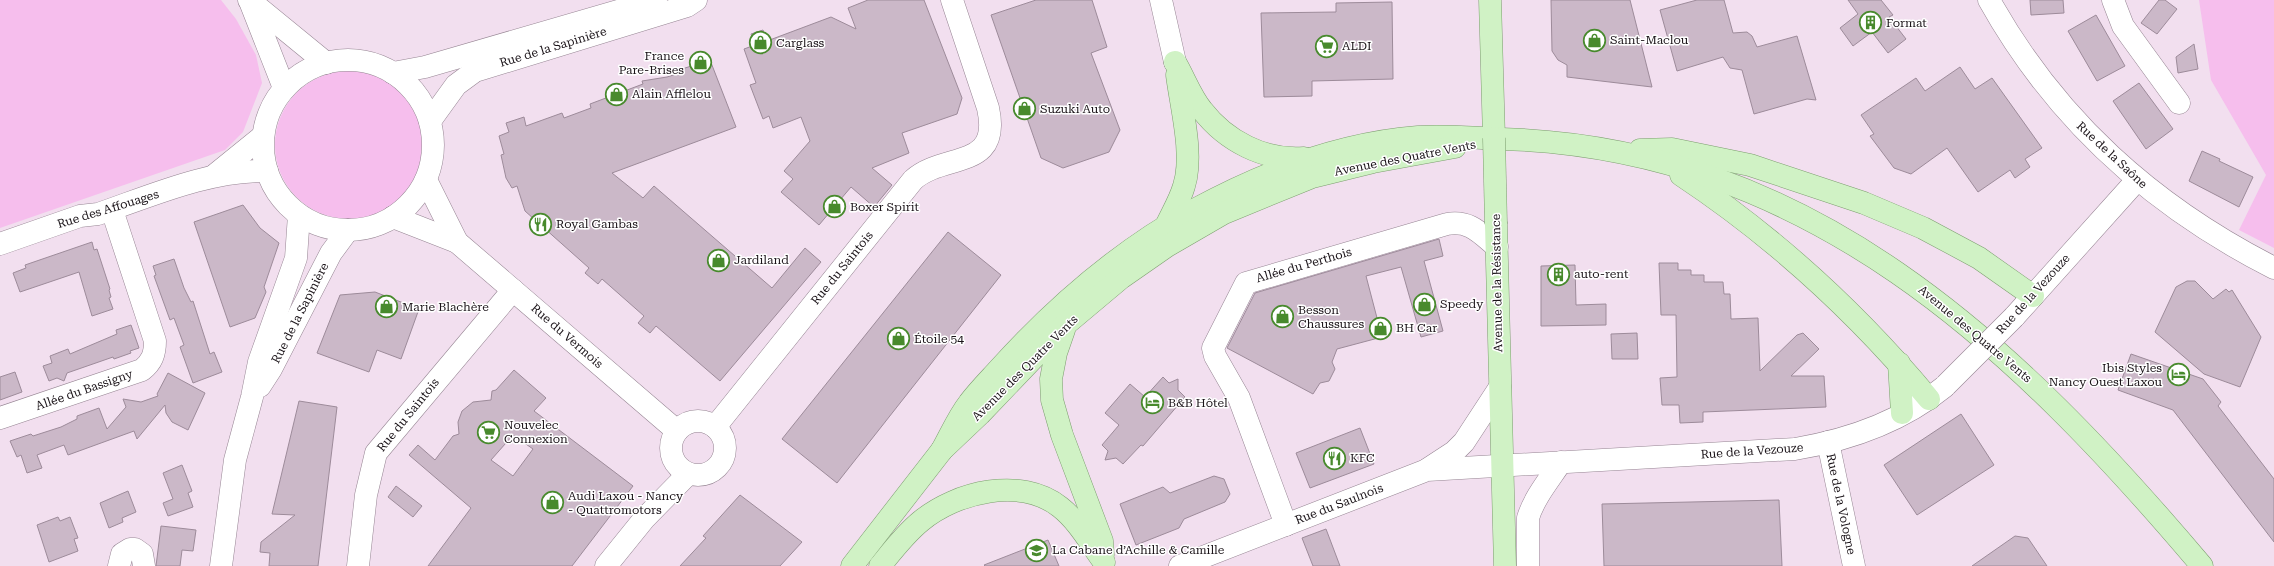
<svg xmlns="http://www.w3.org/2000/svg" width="2274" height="566" font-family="'Roboto Serif',serif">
	<rect width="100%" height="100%" fill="#f2dfef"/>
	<g fill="#f6beed">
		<path d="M0 0H221L236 19 256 55 262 83 243 132 225 150 0 228Z"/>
		<path d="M2199 0H2274V248L2239 230 2266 175 2211 80Z"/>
		<circle cx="349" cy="145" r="74"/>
	</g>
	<g fill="#cbb8c8" stroke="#9d8b9a" fill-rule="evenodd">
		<path d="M868 0H924L962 98 957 114 902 133 909 153 872 168 892 185 874 207 851 187 819 225 781 192 793 179 784 171 810 141 801 117 773 128 769 116 763 119 750 85 756 83 744 49 755 45 751 34 763 30 767 41 831 17 856 29 848 8Z"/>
		<path d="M1036 0H1092L1107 47 1091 53 1120 130 1109 152 1063 168 1041 158 991 15Z"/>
		<path d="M1551 0H1630L1652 87 1567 77V65L1558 60 1552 51Z"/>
		<path d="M1697 0H1724L1733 33 1747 32 1752 36 1757 47 1797 36 1816 100 1807 99 1754 114 1742 70 1730 68 1723 57 1677 71 1660 10Z"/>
		<path d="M1848 0H1881L1893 15 1889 17 1906 39 1888 53 1872 32 1853 46 1840 28 1858 14Z"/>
		<path d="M2030 0H2063L2064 13 2031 15Z"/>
		<path d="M2159 0H2165L2177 9 2157 34 2141 23Z"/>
		<path d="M1392 2 1393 79 1312 81V96L1264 97 1261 13 1336 12V3Z"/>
		<path d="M2096 15 2125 66 2097 81 2068 31Z"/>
		<path d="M2194 44 2198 69 2178 73 2176 57Z"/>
		<path d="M710 60 736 127 612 173 643 198 654 186 772 288 805 248 821 262 720 381 656 326 650 333 638 323 644 316 602 279 598 284 585 273 589 268 525 211 517 186 512 188 506 178 501 155 504 154 499 136 509 132 506 123 524 117 526 126 562 113 564 118 591 108 590 104 643 84 642 81 667 77 683 72 682 69Z"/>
		<path d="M1960 67 1975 89 1992 78 2042 148 2025 159 2030 167 2015 178 2010 170 1978 192 1947 148 1911 174 1894 168 1870 136 1874 134 1861 115 1916 78 1925 91Z"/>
		<path d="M2139 83 2173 129 2146 149 2113 101Z"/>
		<path d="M2202 151 2220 159 2219 161 2253 177 2239 207 2189 181Z"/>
		<path d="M243 205 260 228 279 243 264 287 266 292 255 318 230 327 194 222Z"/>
		<path d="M948 232 1001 275 837 483 782 439Z"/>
		<path d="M1439 239 1443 256 1424 261 1443 331 1421 337 1401 267 1366 276 1382 337 1337 349 1332 362 1335 369 1329 381 1320 383 1313 394 1227 348 1255 293Z"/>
		<path d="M92 242 94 250 97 249 110 289 109 290 111 297 109 298 113 309 92 316 79 272 20 292 13 273 26 268 25 265Z"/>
		<path d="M174 259 184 288 191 302 193 301 210 354 214 352 222 372 193 383 180 347 184 345 174 318 170 320 154 276 156 275 153 266Z"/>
		<path d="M1659 263H1678V270H1691V275H1704V282H1723L1724 294H1730L1731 319 1758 318 1760 371 1797 335 1803 333 1819 349 1791 376H1824L1826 407 1703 412V422L1680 423 1679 405H1662L1660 378 1677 377 1676 315H1661Z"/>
		<path d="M1575 265 1576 305 1606 304V325L1541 326V266Z"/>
		<path d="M2187 281H2195L2213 299 2226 289 2229 292 2232 290 2261 337 2240 387 2204 374 2155 332 2176 287Z"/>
		<path d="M375 292 419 309 401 359 377 350 369 372 317 353 340 295Z"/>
		<path d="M131 325 139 348 130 351 131 353 114 359 113 357 67 373 64 381 57 378 49 381 43 366 52 363 50 356 68 349 70 354 117 334 116 330Z"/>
		<path d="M1637 333 1638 359H1612L1611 334Z"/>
		<path d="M2131 354 2203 379 2221 402 2218 406 2274 479V542L2173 410 2118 390Z"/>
		<path d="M514 370 546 398 534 411 633 486 572 566H428L471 508 409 455 418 445 435 460 453 436 459 434 458 422 462 411 473 402 491 400 492 391 496 390ZM513 435 533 449 513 476 491 460Z"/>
		<path d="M15 372 22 392 0 400V377Z"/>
		<path d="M168 373 205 393 188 430 172 422 166 413 165 405 137 439 134 431 68 455 64 445 37 455 42 468 27 473 21 455 17 457 10 441 31 434 33 436 61 427 77 419V416L99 408 107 429 126 407 123 399 141 402 158 396 157 394Z"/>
		<path d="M1163 377 1169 383 1178 379V390L1185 397 1143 446 1141 445 1123 464 1116 458 1105 460 1108 451 1102 445 1119 425 1105 413 1130 384 1145 397Z"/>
		<path d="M299 401 337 407 318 566H269L270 553 260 552 261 542 295 515 272 514Z"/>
		<path d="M1961 414 1994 465 1917 515 1884 465Z"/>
		<path d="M1360 428 1374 464 1310 488 1296 453Z"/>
		<path d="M182 465 192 491 188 493 193 507 168 516 163 503 173 499 163 473Z"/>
		<path d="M1214 476 1224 479 1230 494 1225 502 1184 519 1179 528 1136 545 1120 504 1163 487 1170 493Z"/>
		<path d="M396 486 422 506 413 517 388 497Z"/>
		<path d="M128 491 136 512 122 518 123 522 109 528 100 503Z"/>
		<path d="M740 495 802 542 780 566H680L706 538 703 536Z"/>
		<path d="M1779 500 1782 566H1604L1602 504Z"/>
		<path d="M58 517 60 521 70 517 78 538 74 539 78 551 49 562 37 525Z"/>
		<path d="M161 526 196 530 193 551 182 550 180 566H156Z"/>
		<path d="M1326 529 1340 566H1313L1302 538Z"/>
		<path d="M2015 536 2028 538 2047 566H1972Z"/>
		<path d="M1048 540 1059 566H985L984 565Z"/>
	</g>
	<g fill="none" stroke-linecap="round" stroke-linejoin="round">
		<defs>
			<g id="minor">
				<path d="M249 0 326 63"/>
				<path d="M1161 0 1175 62"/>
				<path d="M1989 0C2056 120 2152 206 2274 268"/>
				<path d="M2113 0 2123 26 2179 103"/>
				<path d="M251 4 284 88"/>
				<circle cx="348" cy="145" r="85"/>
				<path d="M393 73 425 67 656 0"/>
				<path d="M430 121 456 85 475 71 687 6 696 0"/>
				<path d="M216 174 263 136"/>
				<path d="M426 180 457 242"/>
				<path d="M393 217 457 242 677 431"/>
				<path d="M0 244 80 216 98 214C153 195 209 170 267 171"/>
				<path d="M2014 317 2137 180"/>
				<path d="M260 386 271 369 331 253 348 230"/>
				<path d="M0 418 142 370C152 362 155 354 155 341L112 210"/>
				<circle cx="698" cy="448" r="27"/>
				<path d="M715 427 913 180C944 152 1002 171 988 108L952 0"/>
				<path d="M1828 442 1854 566"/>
				<path d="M1428 469 1454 452 1464 442 1500 387"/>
				<path d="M1286 525 1239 398 1215 356 1213 348 1246 283 1447 224C1470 220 1480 233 1497 247"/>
				<path d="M119 566 122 554 130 549H135L142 554 144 566"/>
				<path d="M221 566 235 460 252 397 259 362 296 258 299 215"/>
				<path d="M358 566 366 495 376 453 513 290"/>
				<path d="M606 566 644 519 688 474"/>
				<path d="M1180 566 1427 470 1795 449C1849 440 1901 422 1944 387"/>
				<path d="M1528 566V518C1534 498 1549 480 1561 462"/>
			</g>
			<g id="major">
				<path d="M1490 0 1494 138"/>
				<path d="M1175 62C1184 77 1191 97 1202 110 1226 141 1264 161 1304 158"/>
				<path d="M1640 150 1672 149 1750 165 1864 203 1923 228 1979 258 2033 296"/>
				<path d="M1681 175C1773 236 1858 314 1929 399"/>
				<path d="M1496 224 1505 566"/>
				<path d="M1166 226C1172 213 1180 200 1184 186 1194 155 1181 107 1177 75"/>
				<path d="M1064 330 1056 353 1051 379 1052 400 1062 435 1102 541 1103 555"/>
				<path d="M1899 363 1902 413"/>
				<path d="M942 450C951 434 958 417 969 403 978 391 989 380 999 369 1055 307 1121 250 1194 210 1262 173 1340 143 1418 137 1445 135 1474 138 1502 139 1810 148 2015 345 2202 566"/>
				<path d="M852 566 942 450 980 414 1065 325 1121 278 1167 246 1224 213 1312 177 1373 162 1455 147"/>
				<path d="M880 566C893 550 905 534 921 521 956 492 1021 476 1060 507 1078 521 1090 543 1104 562"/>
			</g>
		</defs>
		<use href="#minor" stroke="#968593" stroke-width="23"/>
		<use href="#major" stroke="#7c9e6f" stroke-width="23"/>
		<use href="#minor" stroke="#fff" stroke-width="22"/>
		<use href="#major" stroke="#d0f2c5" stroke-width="22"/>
		<defs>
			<path id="minor-bridge" d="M1946 385 2014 317"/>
			<path id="major-bridge" d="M1494 138 1496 224"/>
		</defs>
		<use href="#minor-bridge" stroke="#968593" stroke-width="23" stroke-linecap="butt"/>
		<use href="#major-bridge" stroke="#7c9e6f" stroke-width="23" stroke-linecap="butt"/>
		<use href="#minor-bridge" stroke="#fff" stroke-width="22"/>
		<use href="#major-bridge" stroke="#d0f2c5" stroke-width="22"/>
	</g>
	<defs>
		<symbol id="building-ring" viewBox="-11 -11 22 22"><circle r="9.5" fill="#fff" stroke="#488a2d" stroke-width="1.5"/><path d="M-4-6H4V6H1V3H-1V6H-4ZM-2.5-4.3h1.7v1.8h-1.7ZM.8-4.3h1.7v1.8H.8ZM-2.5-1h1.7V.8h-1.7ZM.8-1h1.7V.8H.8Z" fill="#488a2d"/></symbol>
		<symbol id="shop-ring" viewBox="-11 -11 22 22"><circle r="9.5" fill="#fff" stroke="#488a2d" stroke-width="1.5"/><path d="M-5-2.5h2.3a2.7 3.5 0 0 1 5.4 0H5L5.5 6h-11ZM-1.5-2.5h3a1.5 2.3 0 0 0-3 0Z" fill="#488a2d"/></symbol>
		<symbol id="supermarket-ring" viewBox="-11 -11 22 22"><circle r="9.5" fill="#fff" stroke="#488a2d" stroke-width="1.5"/><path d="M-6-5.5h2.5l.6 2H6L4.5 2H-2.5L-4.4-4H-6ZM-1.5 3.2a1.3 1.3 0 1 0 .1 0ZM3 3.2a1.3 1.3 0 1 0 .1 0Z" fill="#488a2d"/></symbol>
		<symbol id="restaurant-ring" viewBox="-11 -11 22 22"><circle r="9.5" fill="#fff" stroke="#488a2d" stroke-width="1.5"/><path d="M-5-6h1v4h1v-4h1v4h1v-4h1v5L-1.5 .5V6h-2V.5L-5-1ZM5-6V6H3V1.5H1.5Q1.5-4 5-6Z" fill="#488a2d"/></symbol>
		<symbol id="hotel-ring" viewBox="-11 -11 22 22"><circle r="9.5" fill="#fff" stroke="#488a2d" stroke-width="1.5"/><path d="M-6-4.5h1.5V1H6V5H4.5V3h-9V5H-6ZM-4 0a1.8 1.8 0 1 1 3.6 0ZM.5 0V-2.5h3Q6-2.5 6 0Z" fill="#488a2d"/></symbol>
		<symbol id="school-ring" viewBox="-11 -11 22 22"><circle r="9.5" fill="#fff" stroke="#488a2d" stroke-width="1.5"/><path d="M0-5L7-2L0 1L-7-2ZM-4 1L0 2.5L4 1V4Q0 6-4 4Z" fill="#488a2d"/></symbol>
	</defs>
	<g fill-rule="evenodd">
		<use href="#building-ring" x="1858" y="10" width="25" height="25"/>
		<use href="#shop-ring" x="1582" y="28" width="25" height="25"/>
		<use href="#shop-ring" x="748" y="30" width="25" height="25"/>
		<use href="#supermarket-ring" x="1314" y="34" width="25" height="25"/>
		<use href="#shop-ring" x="688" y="50" width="25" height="25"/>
		<use href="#shop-ring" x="604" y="82" width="25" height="25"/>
		<use href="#shop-ring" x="1012" y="96" width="25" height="25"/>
		<use href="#shop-ring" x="822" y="194" width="25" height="25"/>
		<use href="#restaurant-ring" x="528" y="212" width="25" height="25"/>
		<use href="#shop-ring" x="706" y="248" width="25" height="25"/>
		<use href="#building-ring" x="1546" y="262" width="25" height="25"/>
		<use href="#shop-ring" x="1412" y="292" width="25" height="25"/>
		<use href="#shop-ring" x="374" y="294" width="25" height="25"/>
		<use href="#shop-ring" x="1270" y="304" width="25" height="25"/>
		<use href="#shop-ring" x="1368" y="316" width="25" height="25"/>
		<use href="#shop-ring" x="886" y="326" width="25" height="25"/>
		<use href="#hotel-ring" x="2166" y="362" width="25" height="25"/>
		<use href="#hotel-ring" x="1140" y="390" width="25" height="25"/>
		<use href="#supermarket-ring" x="476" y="420" width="25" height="25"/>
		<use href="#restaurant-ring" x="1322" y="446" width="25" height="25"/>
		<use href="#shop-ring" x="540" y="490" width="25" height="25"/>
		<use href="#school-ring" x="1024" y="538" width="25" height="25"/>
	</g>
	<g text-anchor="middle" stroke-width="3" stroke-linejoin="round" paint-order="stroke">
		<g font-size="12" fill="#1a1318" stroke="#fff" text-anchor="start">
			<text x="1886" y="27">Format</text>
			<text x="1610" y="44">Saint-Maclou</text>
			<text x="776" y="47">Carglass</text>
			<text x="1342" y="50">ALDI</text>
			<text x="684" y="60" text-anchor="end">France<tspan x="684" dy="14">Pare-Brises</tspan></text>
			<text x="632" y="98">Alain Afflelou</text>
			<text x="1040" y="113">Suzuki Auto</text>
			<text x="850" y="211">Boxer Spirit</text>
			<text x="556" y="228">Royal Gambas</text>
			<text x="734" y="264">Jardiland</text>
			<text x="1574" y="278">auto-rent</text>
			<text x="1440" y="308">Speedy</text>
			<text x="402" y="311">Marie Blachère</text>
			<text x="1298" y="314">Besson<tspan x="1298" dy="14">Chaussures</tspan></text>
			<text x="1396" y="332">BH Car</text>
			<text x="914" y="343">Étoile 54</text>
			<text x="2162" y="372" text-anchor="end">Ibis Styles<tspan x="2162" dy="14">Nancy Ouest Laxou</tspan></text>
			<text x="1168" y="407">B&amp;B Hôtel</text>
			<text x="504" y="429">Nouvelec<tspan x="504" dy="14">Connexion</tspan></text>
			<text x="1350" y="462">KFC</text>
			<text x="568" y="500">Audi Laxou - Nancy<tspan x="568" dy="14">- Quattromotors</tspan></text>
			<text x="1052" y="554">La Cabane d’Achille &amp; Camille</text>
		</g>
		<g font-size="12" fill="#1a1318" stroke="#fff">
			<text transform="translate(553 47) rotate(-17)" y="4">Rue de la Sapinière</text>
			<text transform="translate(2112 155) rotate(43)" y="4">Rue de la Saône</text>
			<text transform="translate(1405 158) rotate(-11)" y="4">Avenue des Quatre Vents</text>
			<text transform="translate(108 209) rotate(-17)" y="4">Rue des Affouages</text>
			<text transform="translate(1304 265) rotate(-16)" y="4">Allée du Perthois</text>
			<text transform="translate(842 268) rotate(-51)" y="4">Rue du Saintois</text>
			<text transform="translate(1497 283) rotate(-91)" y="4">Avenue de la Résistance</text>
			<text transform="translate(2033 294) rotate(-48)" y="4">Rue de la Vezouze</text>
			<text transform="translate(300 313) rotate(-63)" y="4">Rue de la Sapinière</text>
			<text transform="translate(1975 334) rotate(40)" y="4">Avenue des Quatre Vents</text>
			<text transform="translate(567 336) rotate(41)" y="4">Rue du Vermois</text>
			<text transform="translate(1025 368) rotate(-45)" y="4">Avenue des Quatre Vents</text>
			<text transform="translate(84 390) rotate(-19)" y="4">Allée du Bassigny</text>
			<text transform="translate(408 415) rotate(-51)" y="4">Rue du Saintois</text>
			<text transform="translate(1752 451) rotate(-4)" y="4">Rue de la Vezouze</text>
			<text transform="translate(1339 504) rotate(-21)" y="4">Rue du Saulnois</text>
			<text transform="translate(1841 504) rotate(78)" y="4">Rue de la Vologne</text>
		</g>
	</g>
</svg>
